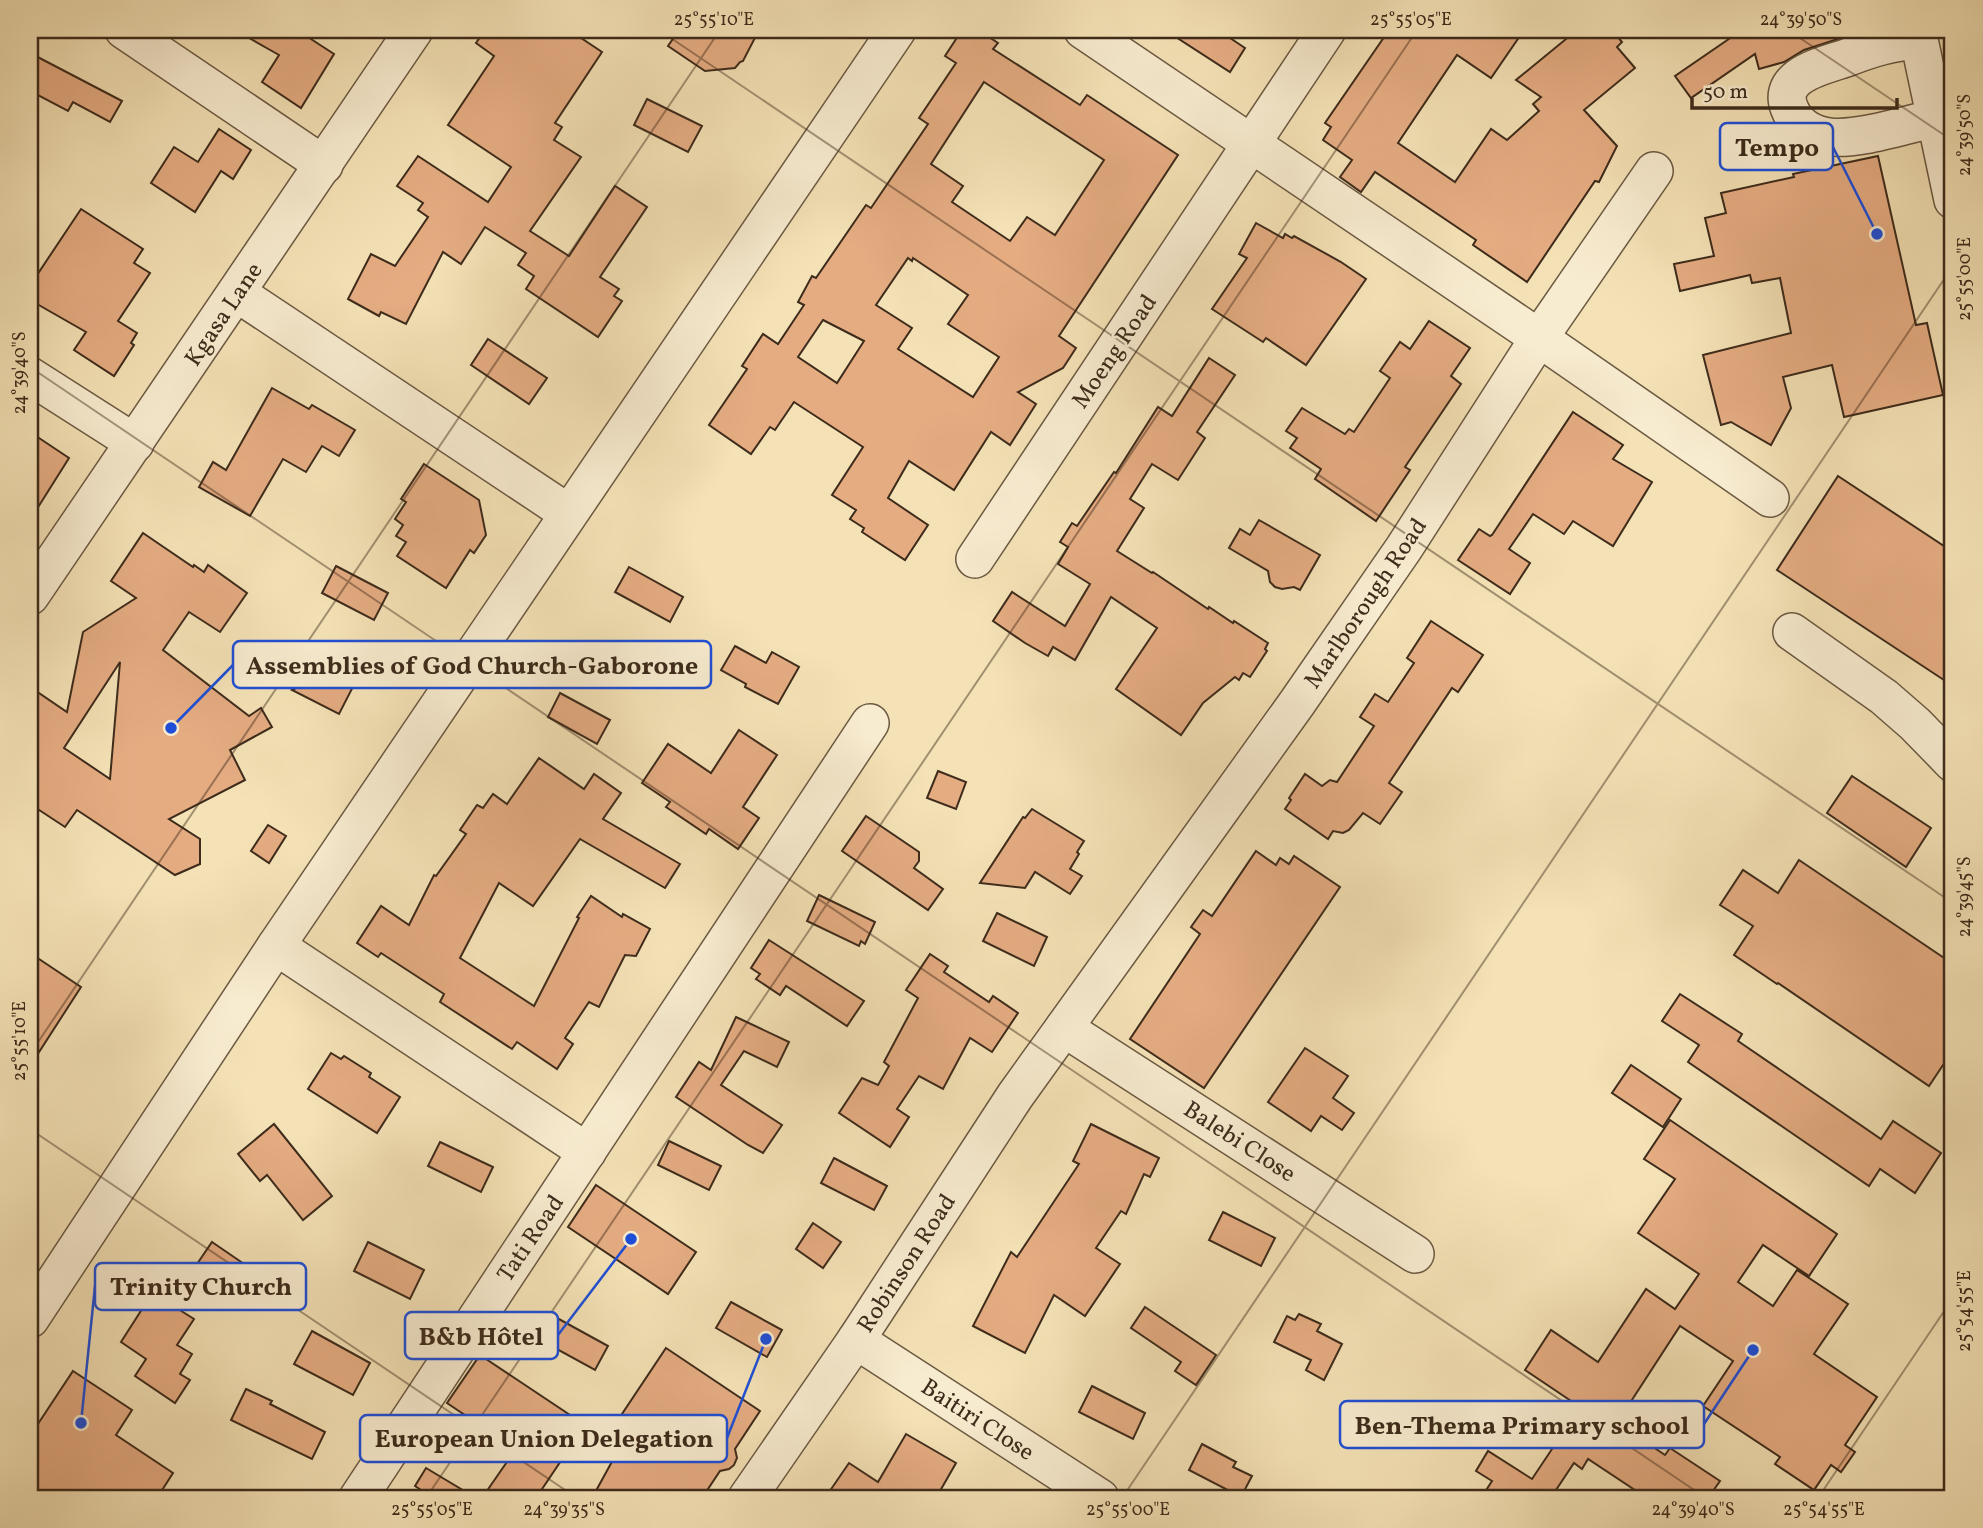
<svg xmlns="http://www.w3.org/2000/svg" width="1983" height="1528" font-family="Vollkorn,serif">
	<rect width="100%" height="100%" fill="#f4e2b6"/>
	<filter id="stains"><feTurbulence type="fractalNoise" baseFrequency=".00286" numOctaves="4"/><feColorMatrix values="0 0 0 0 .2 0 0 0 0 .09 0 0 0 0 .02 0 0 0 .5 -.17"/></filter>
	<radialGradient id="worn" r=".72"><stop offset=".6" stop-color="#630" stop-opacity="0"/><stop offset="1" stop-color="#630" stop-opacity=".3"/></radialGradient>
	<g fill="#e5ac82" stroke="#3d2b1b" stroke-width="2" fill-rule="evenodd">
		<path d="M235 30H297L334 54 301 108 262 82 279 55Z"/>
		<path d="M485 30H569L602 52 555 123 562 127 554 140 581 157 530 231 569 256 615 186 647 207 600 277 619 289 614 296 622 301 598 337 526 289 534 276 518 265 526 253 485 227 461 264 443 252 406 324 381 312 379 316 348 299 371 254 395 266 428 217 418 210 423 203 397 186 418 156 488 202 511 167 448 125 494 56 476 43Z"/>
		<path d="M679 30H759L743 61 740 62 735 68 705 71 668 46Z"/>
		<path d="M962 30H978L998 43 993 49 1080 105 1087 95 1178 155 1059 336 1076 348 1063 368 1018 392 1036 404 1010 445 991 432 954 490 909 461 888 498 928 525 905 560 862 532 864 528 850 519 856 510 832 495 863 447 794 402 775 430 770 427 751 454 709 425 747 369 742 366 763 334 778 344 804 305 798 302 812 276 816 278 866 205 871 208 928 124 919 118 956 63 945 56ZM984 82 1104 160 1055 235 1027 217 1010 241 952 202 963 186 931 164ZM908 258 912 261 913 258 968 295 948 324 999 357 973 397 898 349 912 328 876 305ZM823 320 864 341 837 383 798 357Z"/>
		<path d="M1165 30H1218L1245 48 1230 72Z"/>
		<path d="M1389 30H1524L1491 78 1457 55 1398 143 1455 182 1491 129 1507 140 1539 111 1533 104 1541 97 1516 80 1577 30H1612L1622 42 1617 47 1635 68 1584 110 1617 146 1599 182 1595 181 1527 282 1473 245 1476 240 1375 172 1361 192 1340 177 1352 160 1323 140 1331 127 1325 123Z"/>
		<path d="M1742 30H1843L1838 39 1804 50 1784 62 1759 69 1755 54 1691 98 1675 76Z"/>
		<path d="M30 53 122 101 110 122 73 102 68 111 30 91Z"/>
		<path d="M647 99 702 126 688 152 634 125Z"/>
		<path d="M219 129 251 150 233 179 221 171 195 212 151 183 174 147 198 162Z"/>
		<path d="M1878 156 1916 325 1927 323 1943 395 1844 417 1832 365 1783 377 1791 408 1771 445 1731 422 1721 425 1703 355 1791 333 1780 278 1752 283 1750 275 1680 291 1674 264 1714 256 1705 218 1726 213 1721 193 1794 177 1793 174Z"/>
		<path d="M81 209 143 249 134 263 150 273 118 321 137 333 131 343 134 345 114 376 74 350 86 332 30 300V266L39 272Z"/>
		<path d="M1256 223 1283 238 1285 234 1292 238 1294 236 1341 262 1366 279 1306 365 1266 338 1263 342 1212 309 1247 258 1239 254Z"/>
		<path d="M1429 321 1470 348 1451 376 1461 384 1405 467 1410 470 1376 521 1315 479 1321 469 1290 448 1297 438 1286 431 1302 408 1345 434 1349 429 1354 432 1390 378 1380 371 1400 342 1410 349Z"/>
		<path d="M488 339 547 378 529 404 471 365Z"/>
		<path d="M1209 358 1235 375 1197 432 1205 438 1178 480 1152 464 1130 499 1144 508 1117 551 1152 573 1153 572 1208 609 1209 607 1233 623 1234 621 1268 643 1265 649 1267 651 1250 677 1243 673 1239 680 1235 677 1203 703 1181 735 1116 689 1157 628 1111 597 1075 660 1053 647 1048 656 1025 643 993 621 1012 592 1065 626 1090 584 1058 564 1068 547 1060 542 1072 523 1077 526 1114 472 1116 473 1158 407 1172 416Z"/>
		<path d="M272 388 309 409 312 405 355 430 339 456 322 446 306 472 283 459 250 516 199 487 213 462 226 470Z"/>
		<path d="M1573 412 1623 445 1613 459 1652 482 1613 546 1573 521 1564 534 1533 514 1509 549 1530 563 1510 594 1458 560 1479 529 1490 536 1492 535Z"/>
		<path d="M30 432 69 458 30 520Z"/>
		<path d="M424 464 479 500 486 535 474 553 470 550 446 588 397 556 406 542 396 536 403 525 395 519 406 502 401 499Z"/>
		<path d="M1838 476 1953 552V686L1777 570Z"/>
		<path d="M1259 520 1320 555 1300 590 1294 587 1282 589 1275 587 1270 582 1268 571 1229 548 1240 529 1250 535Z"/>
		<path d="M143 533 193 567 194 565 204 572 208 565 247 593 220 632 189 612 163 650 249 716 261 708 272 727 230 750 245 780 169 819 200 839V864L175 875 77 810 65 827 30 804V687L67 712 83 632 136 598 111 581ZM120 662 110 779 64 748Z"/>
		<path d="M336 566 388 593 374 620 322 593Z"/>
		<path d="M629 567 683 597 670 622 615 592Z"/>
		<path d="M1431 621 1483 655 1458 692 1452 688 1389 783 1402 792 1380 824 1363 813 1349 830 1343 833 1333 831 1328 839 1285 809 1291 800 1289 798 1305 774 1322 786 1330 780 1337 782 1374 726 1360 717 1375 694 1388 702 1414 663 1407 658Z"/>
		<path d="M297 643 359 675 339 714 292 690 300 686 280 675Z"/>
		<path d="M735 646 766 663 772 652 799 667 778 704 745 687 746 684 721 670Z"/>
		<path d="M560 693 610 720 597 744 548 717Z"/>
		<path d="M739 730 777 755 743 807 759 818 738 849 709 829 706 834 666 807 670 802 642 783 668 744 711 773Z"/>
		<path d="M539 758 584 789 594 774 621 793 603 819 680 864 665 888 580 839 533 906 499 883 460 958 534 1006 579 918 577 917 591 896 622 917 623 914 650 929 636 956 625 955 599 1007 589 1002 565 1038 573 1044 557 1069 517 1042 512 1049 440 1002 444 994 381 953 378 957 357 943 381 906 409 925 434 875 436 876 466 834 460 830 477 805 483 808 493 794 507 804Z"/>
		<path d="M938 771 966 782 956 809 927 798Z"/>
		<path d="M1852 776 1931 828 1906 867 1827 813Z"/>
		<path d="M1032 809 1084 841 1077 852 1079 854 1070 869 1082 876 1070 894 1035 872 1025 888 980 883 1023 817 1025 818Z"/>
		<path d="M866 816 919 852V861L914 868 943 889 928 910 842 851Z"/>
		<path d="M268 825 286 836 269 863 251 851Z"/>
		<path d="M1256 851 1276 865 1280 858 1289 864 1294 856 1340 887 1204 1088 1130 1039 1200 934 1191 927 1203 910 1212 916Z"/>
		<path d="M1799 860 1953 964V1050L1929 1086 1778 983 1777 984 1734 955 1753 926 1720 905 1743 870 1778 893Z"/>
		<path d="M819 895 875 922 865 944 861 941 859 946 807 921Z"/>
		<path d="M997 913 1047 937 1034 966 983 941Z"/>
		<path d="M769 940 864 1001 847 1026 786 986 780 995 756 979 760 974 751 968Z"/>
		<path d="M30 953 81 987 30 1066Z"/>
		<path d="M930 954 948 966 944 972 989 1002 993 996 1018 1013 992 1052 970 1038 943 1089 919 1076 897 1109 909 1117 890 1147 839 1113 862 1078 878 1085 889 1066 884 1062 918 998 906 990Z"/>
		<path d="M1680 994 1742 1034 1738 1041 1881 1139 1893 1121 1941 1153 1915 1193 1880 1169 1869 1186 1688 1062 1699 1045 1662 1021Z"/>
		<path d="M736 1017 789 1042 777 1067 744 1051 721 1085 782 1125 763 1153 748 1145 676 1097 699 1062 711 1070Z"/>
		<path d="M1305 1048 1348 1076 1333 1098 1354 1113 1342 1130 1321 1116 1311 1131 1268 1102Z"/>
		<path d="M331 1053 341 1059 344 1056 371 1073 369 1077 400 1097 377 1133 308 1089Z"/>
		<path d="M1631 1065 1681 1099 1663 1127 1612 1093Z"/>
		<path d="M1670 1120 1837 1234 1809 1276 1763 1245 1738 1282 1773 1306 1797 1270 1848 1304 1814 1354 1877 1397 1845 1445 1855 1452 1841 1472 1831 1465 1814 1490 1775 1464 1780 1457 1703 1406 1733 1361 1680 1326 1617 1423 1665 1455 1670 1448 1720 1481 1708 1498H1647L1588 1459 1582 1469 1574 1463 1554 1493 1562 1498H1481L1492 1481 1476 1471 1488 1451 1532 1479 1580 1407 1525 1370 1551 1330 1598 1362 1646 1289 1675 1309 1699 1274 1638 1233 1675 1179 1644 1159Z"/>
		<path d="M274 1124 332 1196 303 1220 267 1175 260 1181 238 1154Z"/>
		<path d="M1091 1124 1159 1158 1150 1177 1144 1174 1126 1214 1121 1211 1096 1248 1120 1264 1085 1316 1054 1295 1025 1353 973 1326 1011 1252 1017 1257 1079 1164 1073 1161Z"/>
		<path d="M669 1141 721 1166 709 1190 658 1165Z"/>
		<path d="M440 1142 493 1167 481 1192 428 1166Z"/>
		<path d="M834 1158 887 1186 874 1210 821 1183Z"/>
		<path d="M596 1185 696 1252 668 1294 568 1227Z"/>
		<path d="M1223 1212 1275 1238 1261 1266 1209 1240Z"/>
		<path d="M813 1223 841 1242 823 1268 796 1249Z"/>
		<path d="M212 1242 269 1281 252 1306 195 1267Z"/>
		<path d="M368 1242 424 1270 410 1299 354 1271Z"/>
		<path d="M163 1269 189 1288 175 1307 194 1319 177 1345 192 1354 180 1374 190 1380 175 1403 135 1376 146 1359 121 1342 144 1306 141 1304Z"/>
		<path d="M731 1302 782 1330 767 1357 716 1328Z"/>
		<path d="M1145 1307 1216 1355 1196 1385 1175 1371 1181 1362 1131 1328Z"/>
		<path d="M1299 1314 1321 1324 1317 1331 1342 1344 1324 1380 1306 1370 1311 1360 1274 1342 1287 1316 1295 1320Z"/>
		<path d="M557 1318 608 1346 595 1370 544 1342Z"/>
		<path d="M312 1331 370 1363 353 1395 294 1364Z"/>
		<path d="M666 1348 760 1411 735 1449 737 1458 734 1465 729 1469 720 1471 702 1498H592L620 1447 606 1438Z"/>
		<path d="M480 1355 585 1425 536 1498H482L511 1456 495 1445 499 1438 447 1403Z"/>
		<path d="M73 1371 132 1410 116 1435 173 1473 157 1498H30V1436Z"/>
		<path d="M1092 1386 1145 1413 1133 1439 1079 1412Z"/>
		<path d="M246 1389 272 1401 270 1404 325 1432 312 1459 231 1420Z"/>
		<path d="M906 1434 956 1463 936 1498H825L849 1463 878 1482Z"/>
		<path d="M1202 1444 1236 1462 1233 1467 1252 1476 1241 1497 1189 1470Z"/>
		<path d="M426 1468 476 1498H421L424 1492 415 1486Z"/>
	</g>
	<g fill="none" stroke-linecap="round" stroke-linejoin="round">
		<defs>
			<g id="minor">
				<path d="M124 30 324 165"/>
				<path d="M1083 30 1539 338 1770 498"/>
				<path d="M1917 30 1953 200"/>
				<path d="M1919 40C1891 42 1872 48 1846 58 1822 66 1773 76 1791 112 1799 128 1813 135 1830 137 1860 140 1905 125 1936 118"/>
				<path d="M237 293 568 513"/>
				<path d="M30 376 135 443"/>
				<path d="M975 559 1327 30"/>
				<path d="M30 596 414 30"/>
				<path d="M1792 632 1884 697 1915 724 1953 763"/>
				<path d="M276 946 587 1152"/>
				<path d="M1064 1028 1415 1254"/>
				<path d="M30 1319 276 946 897 30"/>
				<path d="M856 1340 1100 1498"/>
				<path d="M358 1498 870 723"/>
				<path d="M747 1498 856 1340 1015 1096 1297 703 1404 548 1539 338 1654 171"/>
			</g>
		</defs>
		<use href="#minor" stroke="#6b5942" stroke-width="40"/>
		<use href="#minor" stroke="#f8ecd0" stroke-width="37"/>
	</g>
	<path fill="none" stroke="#3d2b1b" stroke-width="2" stroke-opacity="0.45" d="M659 30 1953 903M1788 30 1953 141M30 367 1706 1498M30 1054 720 30M30 1129 577 1498M426 1498 1417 30M1122 1498 1953 266M1818 1498 1953 1298"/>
	<g text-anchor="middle" stroke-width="5" stroke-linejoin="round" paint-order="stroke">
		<g font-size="24" fill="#3d2b1b" stroke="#f8ecd0">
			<text transform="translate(223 314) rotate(-56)" y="8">Kgasa Lane</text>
			<text transform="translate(1114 351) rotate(-56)" y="8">Moeng Road</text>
			<text transform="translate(1365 603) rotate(-56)" y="8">Marlborough Road</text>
			<text transform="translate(1240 1141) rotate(33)" y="8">Balebi Close</text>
			<text transform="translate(530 1238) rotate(-56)" y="8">Tati Road</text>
			<text transform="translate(906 1263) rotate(-57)" y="8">Robinson Road</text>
			<text transform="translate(978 1419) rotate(33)" y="8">Baitiri Close</text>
		</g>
	</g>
	<path fill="none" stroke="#1d4ed8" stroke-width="2.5" d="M1877 234L1833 147M171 728L233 665M81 1423L95 1286M631 1239L558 1335M1753 1350L1704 1424M766 1339L727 1438"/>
	<g fill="#1d4ed8" stroke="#f8ecd0" stroke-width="2.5">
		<circle cx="1877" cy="234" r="7"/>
		<circle cx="171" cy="728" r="7"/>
		<circle cx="81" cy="1423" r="7"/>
		<circle cx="631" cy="1239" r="7"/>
		<circle cx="1753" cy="1350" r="7"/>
		<circle cx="766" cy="1339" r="7"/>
	</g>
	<g fill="#f8ecd0" stroke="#1d4ed8" stroke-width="2.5">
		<rect x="1720" y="123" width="113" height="47" rx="7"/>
		<rect x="233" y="641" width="478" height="47" rx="7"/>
		<rect x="95" y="1263" width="211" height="47" rx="7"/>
		<rect x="405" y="1312" width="153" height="47" rx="7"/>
		<rect x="1340" y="1401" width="364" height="47" rx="7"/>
		<rect x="360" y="1415" width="367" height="47" rx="7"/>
	</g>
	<g font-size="26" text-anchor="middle" font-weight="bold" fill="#3d2b1b">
		<text x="1777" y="156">Tempo</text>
		<text x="472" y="674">Assemblies of God Church-Gaborone</text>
		<text x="201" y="1295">Trinity Church</text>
		<text x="481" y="1345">B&amp;b Hôtel</text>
		<text x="1522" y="1434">Ben-Thema Primary school</text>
		<text x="544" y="1447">European Union Delegation</text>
	</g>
	<rect width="1983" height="1528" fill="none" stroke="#f4e2b6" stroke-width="77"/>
	<path d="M1692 98v10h205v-10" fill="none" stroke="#3d2b1b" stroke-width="3.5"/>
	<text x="1703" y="98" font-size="21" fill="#3d2b1b" stroke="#f8ecd0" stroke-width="5" paint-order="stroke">50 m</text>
	<rect x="38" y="38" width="1906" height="1452" fill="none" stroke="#3d2b1b" stroke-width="2.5"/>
	<g font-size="18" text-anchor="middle" fill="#3d2b1b">
		<text x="714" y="25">25°55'10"E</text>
		<text x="1411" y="25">25°55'05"E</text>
		<text x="1801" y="25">24°39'50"S</text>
		<text transform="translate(1964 135) rotate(-90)" y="6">24°39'50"S</text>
		<text transform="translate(1964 279) rotate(-90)" y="6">25°55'00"E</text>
		<text transform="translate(19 373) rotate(-90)" y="6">24°39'40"S</text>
		<text transform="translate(1964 897) rotate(-90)" y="6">24°39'45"S</text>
		<text transform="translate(19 1041) rotate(-90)" y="6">25°55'10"E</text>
		<text transform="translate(1964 1311) rotate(-90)" y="6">25°54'55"E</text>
		<text x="432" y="1515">25°55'05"E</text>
		<text x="564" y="1515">24°39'35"S</text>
		<text x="1128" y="1515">25°55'00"E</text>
		<text x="1693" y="1515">24°39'40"S</text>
		<text x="1824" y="1515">25°54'55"E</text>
	</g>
	<rect width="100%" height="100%" filter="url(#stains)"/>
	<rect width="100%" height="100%" fill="url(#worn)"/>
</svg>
